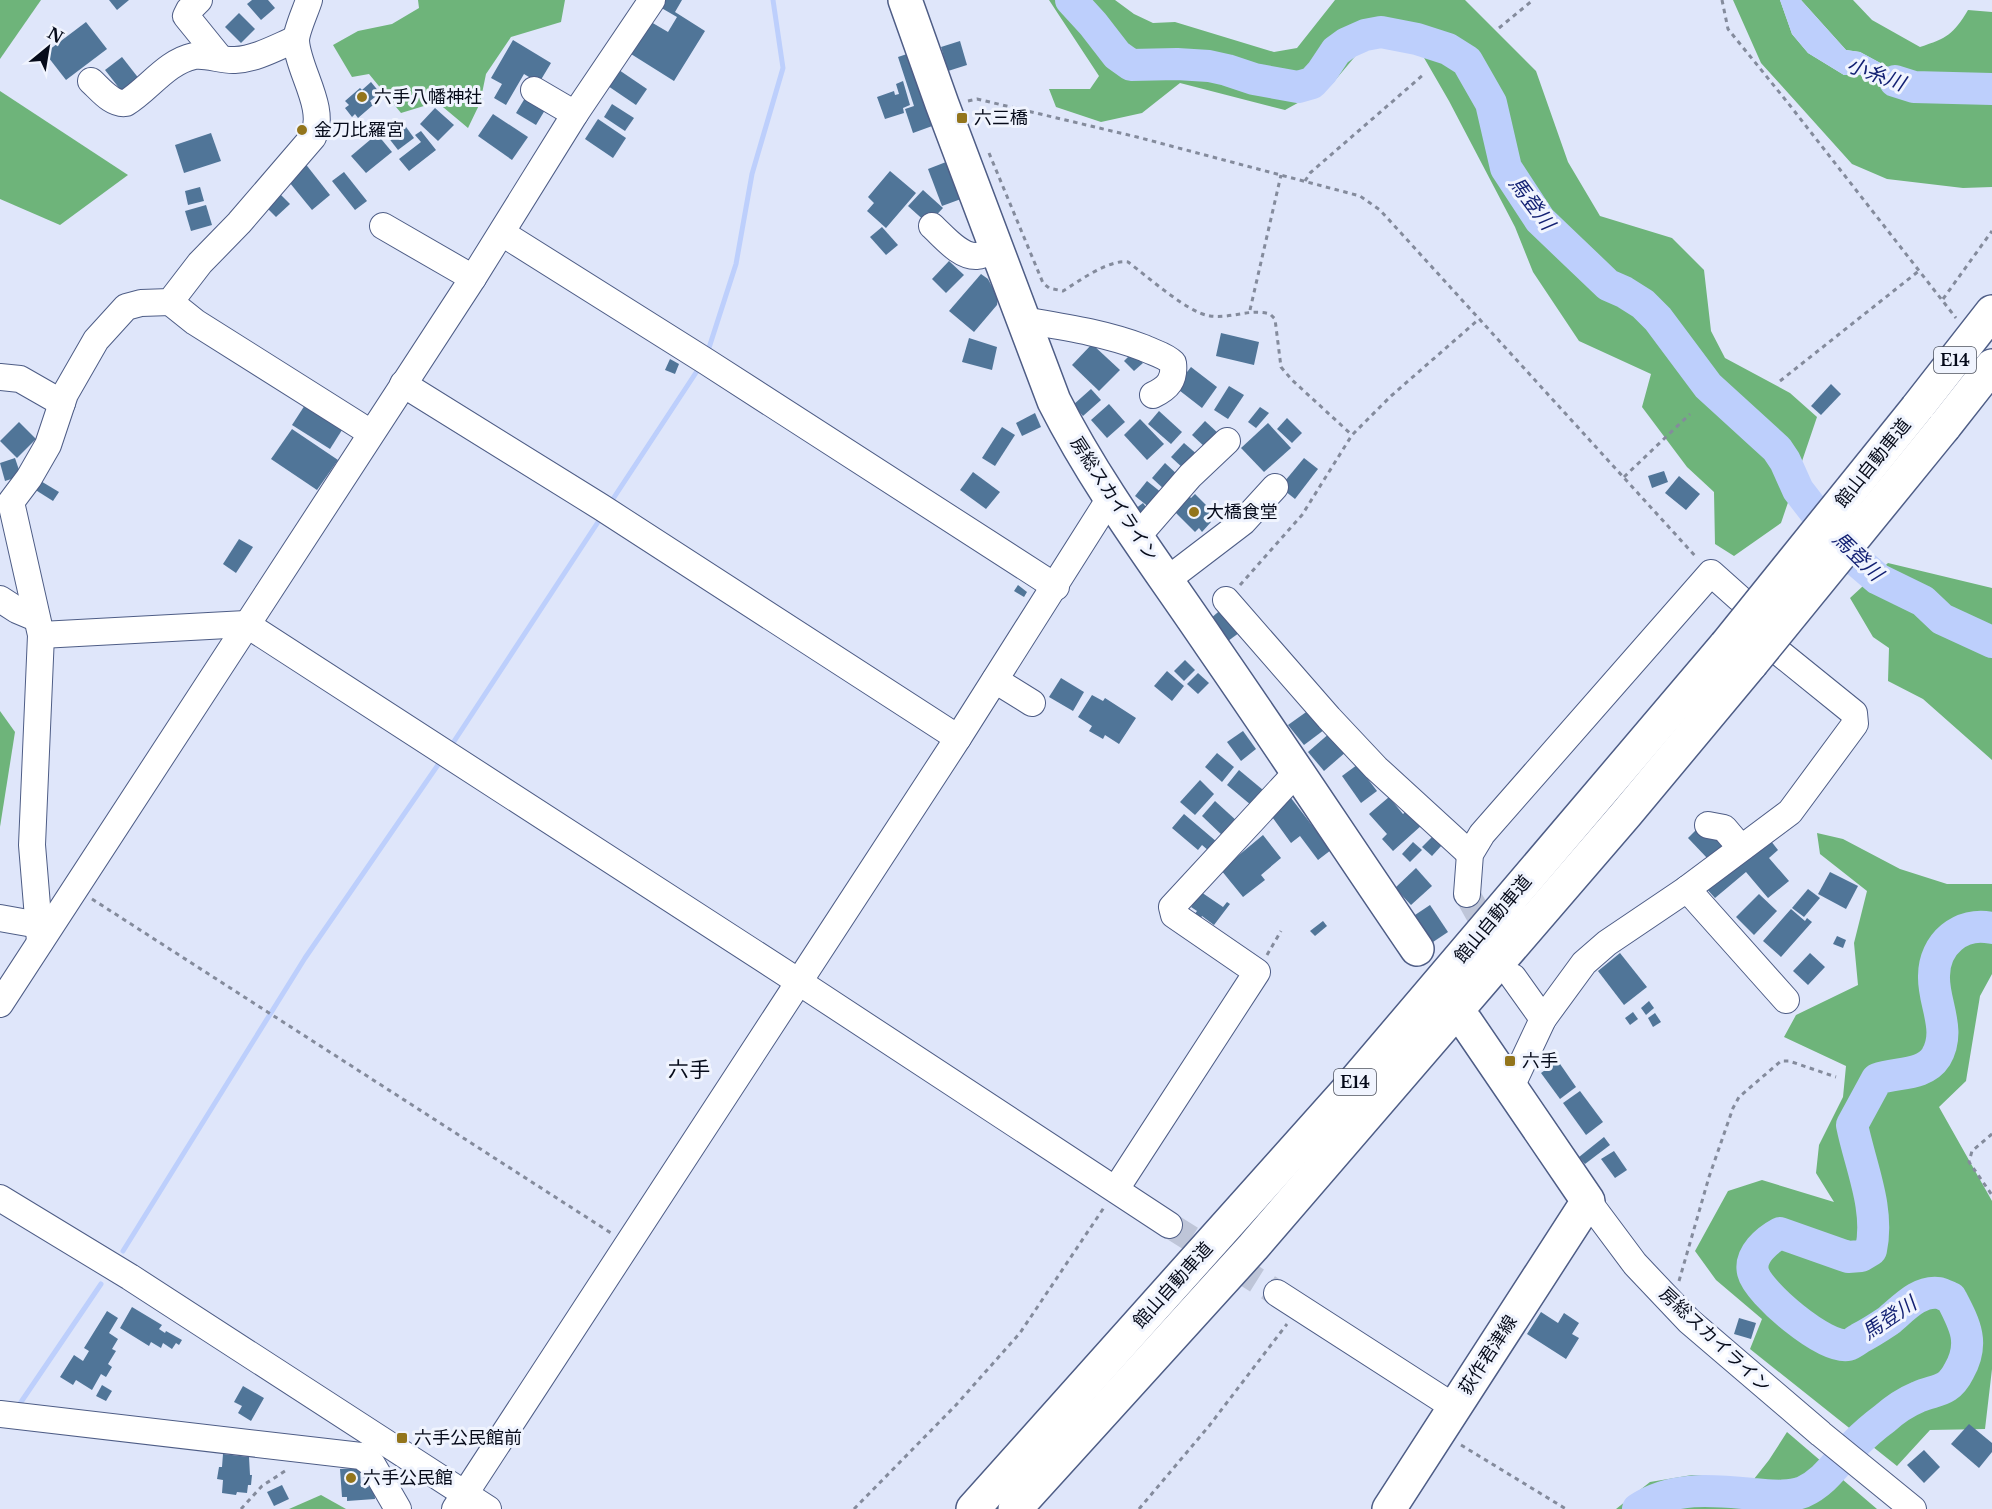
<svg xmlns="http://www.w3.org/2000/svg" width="1992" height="1509" font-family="'Libre Baskerville','Noto Sans JP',serif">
	<rect width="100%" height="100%" fill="#dfe6fa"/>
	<g fill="#6eb47a">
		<path d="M0 0H41L0 59Z"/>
		<path d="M418 0H565L561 22 511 37 486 74 480 103 468 128 437 102 401 113 369 74 352 77 333 45 358 31 392 24 419 8Z"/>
		<path d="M1049 0H1115L1134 14 1153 23 1175 22 1274 52 1297 48 1335 0H1465L1536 71 1568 162 1600 216 1672 238 1704 270 1711 331 1725 358 1790 393 1817 417 1781 523 1734 556 1715 544 1714 492 1687 467 1642 407 1651 374 1579 341 1533 272 1515 227 1449 101 1412 37 1368 41 1332 84 1285 110 1180 83 1142 113 1101 122 1056 107 1049 89H1090L1099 76Z"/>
		<path d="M1733 0H1780L1792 34 1808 53 1844 75H1864L1888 82 1911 72H1897L1860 52 1846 50 1801 0H1853L1872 20 1920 47C1947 38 1953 35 1968 10L1992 12V187L1963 188 1887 179 1852 164 1761 63Z"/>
		<path d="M0 91 128 175 60 225 0 199Z"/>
		<path d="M1888 563 1992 588V760L1923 699 1888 681 1889 648 1873 637 1850 598Z"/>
		<path d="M0 711 15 732 0 827Z"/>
		<path d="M1817 833 1843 839 1900 869 1947 884H1992V974L1980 996 1966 1081 1939 1107 1992 1201V1369L1985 1429 1930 1430 1897 1466 1750 1349 1762 1319 1716 1280 1695 1251 1728 1191 1762 1180 1834 1202 1816 1173 1819 1145 1843 1097 1846 1066 1784 1037 1796 1015 1858 985 1854 943 1867 891 1820 854Z"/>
		<path d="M1787 1432 1877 1509H1616L1650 1482 1692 1475 1754 1479 1769 1460Z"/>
		<path d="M321 1495 346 1509H289Z"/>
	</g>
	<path fill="#bdcffc" d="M1780 0H1801L1846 50 1860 52 1897 72H1911L1935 81 1938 88 1929 92H1918L1864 75H1844L1808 53 1792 34Z"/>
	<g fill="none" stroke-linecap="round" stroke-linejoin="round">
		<g stroke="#bdcffc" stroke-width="5">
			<path d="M707 354 736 264 752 174 783 68 773 0"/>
			<path d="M609 505 701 365"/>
			<path d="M449 749 602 516"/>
			<path d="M123 1251 305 958 442 759"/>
			<path d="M19 1405 101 1284"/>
		</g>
		<g stroke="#bdcffc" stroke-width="32">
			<path d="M1071 0 1093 24 1117 55 1131 65 1177 64 1209 66 1227 70 1254 79 1298 87 1312 83 1322 72 1336 51 1347 43 1365 35 1381 32 1417 39 1448 49 1467 61 1491 103 1506 168 1540 220 1608 285 1624 292 1643 304 1658 319 1708 386 1777 449 1785 461 1798 490 1839 543 1857 561 1878 579 1923 601 1942 619 1992 642"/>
			<path d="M1895 81 1914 87 1992 89"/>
			<path d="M1638 1509C1672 1486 1713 1490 1753 1494 1769 1495 1787 1498 1803 1492 1825 1482 1836 1463 1853 1446 1862 1437 1873 1427 1884 1419 1894 1410 1906 1402 1918 1397 1936 1389 1948 1393 1959 1371 1975 1343 1965 1325 1951 1298 1948 1297 1943 1294 1939 1293 1918 1290 1902 1310 1888 1321 1879 1327 1870 1333 1860 1338 1857 1340 1852 1344 1848 1345 1826 1350 1758 1293 1753 1272 1749 1255 1767 1240 1780 1233L1848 1257 1861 1256 1871 1250C1880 1208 1860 1165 1852 1125L1877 1079C1897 1072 1924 1076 1936 1057 1952 1030 1933 1003 1934 976 1934 944 1961 921 1992 928"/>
		</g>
	</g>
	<g fill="#507598">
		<path d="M109 0H129L117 10Z"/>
		<path d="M252 0H268L275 8 261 20 247 4Z"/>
		<path d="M661 0H682L675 12 705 31 674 81 631 54 651 22 668 32 677 17 658 6Z"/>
		<path d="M239 13 255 29 241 43 225 27Z"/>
		<path d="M86 22 107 49 66 80 45 53Z"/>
		<path d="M513 40 551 63 539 83 524 74 506 105 494 98 502 84 491 78Z"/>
		<path d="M960 41 967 65 948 71 941 47Z"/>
		<path d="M910 53 935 125 913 133 905 109 914 106 898 57Z"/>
		<path d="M122 57 140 80 123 93 105 70Z"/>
		<path d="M619 70 647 89 636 105 608 86Z"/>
		<path d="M903 81 910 105 903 108 904 113 885 119 877 97 894 91 895 95 899 94 896 84Z"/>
		<path d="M371 82 380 93 370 101 373 105 358 118 355 114 352 117 345 108 349 105 345 101 360 88 362 90Z"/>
		<path d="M525 98 545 110 536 125 516 113Z"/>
		<path d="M612 104 634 118 625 131 604 117Z"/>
		<path d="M435 108 454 125 438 141 420 124Z"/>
		<path d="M493 114 528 137 512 160 478 136Z"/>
		<path d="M598 119 626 138 613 158 585 139Z"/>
		<path d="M401 120 414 138 398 150 384 132Z"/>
		<path d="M421 131 436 150 409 171 399 159 421 142 415 135Z"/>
		<path d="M211 133 221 161 184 173 175 145Z"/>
		<path d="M377 134 392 152 366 173 351 156Z"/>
		<path d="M304 162 330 195 312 210 285 177Z"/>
		<path d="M946 162 961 199 942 206 928 169Z"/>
		<path d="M890 171 916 193 886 228 867 211 874 203 868 197Z"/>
		<path d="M344 172 367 201 355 210 332 181Z"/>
		<path d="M200 187 204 201 188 205 185 191Z"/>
		<path d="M275 189 290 204 276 217 261 202Z"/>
		<path d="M923 190 943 208 928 224 908 206Z"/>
		<path d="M206 205 212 225 191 231 185 211Z"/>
		<path d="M882 227 898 245 886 255 870 237Z"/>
		<path d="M949 261 964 275 946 293 932 279Z"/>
		<path d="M981 274 988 279 998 298 997 305 974 332 949 311Z"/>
		<path d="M1221 333 1259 342 1254 365 1216 356Z"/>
		<path d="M969 338 997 347 992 370 962 362Z"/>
		<path d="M1092 344 1120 370 1099 391 1072 365Z"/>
		<path d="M1132 353 1143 363 1134 371 1124 361Z"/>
		<path d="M670 359 679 364 675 374 665 370Z"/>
		<path d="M1191 367 1217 387 1202 408 1175 387Z"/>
		<path d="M1831 384 1841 394 1821 415 1811 406Z"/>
		<path d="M1229 386 1244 395 1228 419 1214 410Z"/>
		<path d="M1091 389 1101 400 1083 416 1073 405Z"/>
		<path d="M1109 404 1125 422 1107 438 1091 420Z"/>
		<path d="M305 405 342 430 330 449 292 425Z"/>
		<path d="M1260 407 1269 413 1256 428 1248 422Z"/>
		<path d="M1159 411 1182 432 1171 444 1148 424Z"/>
		<path d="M1035 413 1041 427 1022 436 1016 423Z"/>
		<path d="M1287 418 1302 433 1292 443 1277 429Z"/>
		<path d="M1140 419 1164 444 1147 460 1124 435Z"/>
		<path d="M1205 421 1219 434 1206 448 1192 435Z"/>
		<path d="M19 422 36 439 17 458 0 441Z"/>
		<path d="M1268 423 1291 448 1264 472 1241 448Z"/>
		<path d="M1002 427 1015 435 995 466 982 458Z"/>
		<path d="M292 429 338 460 317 490 271 459Z"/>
		<path d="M1184 443 1199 456 1185 470 1171 457Z"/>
		<path d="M15 458 21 476 5 481 0 463Z"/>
		<path d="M1304 458 1318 469 1295 499 1280 487Z"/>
		<path d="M1165 463 1179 476 1166 491 1152 478Z"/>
		<path d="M1664 471 1668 482 1652 488 1648 476Z"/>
		<path d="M973 472 1000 492 986 509 960 490Z"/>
		<path d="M1679 476 1700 494 1686 510 1665 493Z"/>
		<path d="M39 480 59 492 53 501 34 489Z"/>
		<path d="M1147 481 1162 493 1150 508 1135 496Z"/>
		<path d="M1185 492 1191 498 1195 494 1212 511 1206 517 1211 522 1202 532 1199 528 1195 532 1175 512 1183 504 1178 499Z"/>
		<path d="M1143 503 1149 511 1141 517 1135 509Z"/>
		<path d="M239 539 253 547 236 573 223 564Z"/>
		<path d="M1018 585 1027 592 1024 597 1014 591Z"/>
		<path d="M1224 607 1243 630 1228 641 1210 619Z"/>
		<path d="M1185 660 1195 670 1184 681 1174 671Z"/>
		<path d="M1167 671 1184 686 1172 701 1154 686Z"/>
		<path d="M1198 673 1209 683 1198 694 1187 684Z"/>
		<path d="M1061 678 1084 692 1073 711 1049 697Z"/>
		<path d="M1092 695 1103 701 1105 698 1136 718 1119 744 1105 735 1103 739 1089 731 1092 726 1078 717Z"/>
		<path d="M1309 710 1324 730 1304 745 1288 725Z"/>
		<path d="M1243 731 1256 749 1241 761 1227 742Z"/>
		<path d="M1331 732 1347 751 1324 771 1308 752Z"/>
		<path d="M1217 753 1234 767 1222 782 1205 767Z"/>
		<path d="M1357 765 1377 791 1361 803 1342 776Z"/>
		<path d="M1239 770 1263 790 1251 805 1227 785Z"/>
		<path d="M1200 780 1214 794 1195 815 1180 802Z"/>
		<path d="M1389 797 1403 814 1408 809 1422 825 1393 851 1382 839 1387 834 1369 814Z"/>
		<path d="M1291 798 1331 850 1318 860 1300 836 1291 843 1270 814Z"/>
		<path d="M1215 801 1238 822 1224 837 1202 816Z"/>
		<path d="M1184 814 1217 842 1209 851 1202 845 1198 850 1172 828Z"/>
		<path d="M1697 829 1711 830 1724 844 1708 859 1688 838Z"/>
		<path d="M1263 835 1281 858 1261 875 1265 880 1243 897 1221 870Z"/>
		<path d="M1434 835 1443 844 1432 856 1422 847Z"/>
		<path d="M1767 836 1778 850 1769 858 1789 881 1768 898 1746 872 1715 898 1705 887Z"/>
		<path d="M1413 842 1422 850 1410 862 1402 854Z"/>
		<path d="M1416 868 1432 886 1411 905 1395 888Z"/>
		<path d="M1830 872 1858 886 1846 909 1818 894Z"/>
		<path d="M1808 889 1820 898 1804 917 1792 908Z"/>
		<path d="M1201 892 1223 907 1227 902 1230 904 1214 925 1202 916 1200 919 1194 915 1197 911 1191 907Z"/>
		<path d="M1759 894 1777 911 1754 935 1736 917Z"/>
		<path d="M1430 905 1448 932 1430 944 1412 917Z"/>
		<path d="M1791 909 1805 921 1807 918 1812 922 1781 957 1763 941Z"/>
		<path d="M1323 921 1327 926 1315 936 1310 931Z"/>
		<path d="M1837 936 1846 940 1843 948 1833 944Z"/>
		<path d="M1620 953 1647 987 1624 1005 1598 971Z"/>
		<path d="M1810 953 1825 967 1808 985 1793 971Z"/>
		<path d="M1649 1001 1654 1008 1646 1015 1641 1008Z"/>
		<path d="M1633 1012 1638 1019 1630 1025 1625 1018Z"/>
		<path d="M1655 1013 1661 1022 1653 1027 1648 1018Z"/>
		<path d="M1558 1061 1576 1087 1560 1099 1541 1073Z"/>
		<path d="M1580 1091 1603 1122 1586 1135 1563 1103Z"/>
		<path d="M1604 1137 1610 1145 1585 1164 1579 1157Z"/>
		<path d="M1614 1151 1627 1170 1615 1178 1601 1159Z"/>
		<path d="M132 1307 162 1325 159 1329 165 1333 166 1331 182 1340 179 1345 176 1343 172 1349 163 1343 161 1348 151 1342 149 1346 120 1328Z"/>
		<path d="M107 1311 118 1318 109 1333 118 1339 112 1349 116 1351 108 1364 112 1367 106 1377 101 1374 92 1390 76 1380 73 1385 60 1377 74 1355 83 1361 89 1351 84 1348Z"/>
		<path d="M1541 1312 1558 1323 1564 1313 1579 1323 1572 1334 1579 1338 1566 1359 1527 1334Z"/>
		<path d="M1739 1318 1756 1323 1751 1339 1734 1334Z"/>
		<path d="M102 1385 112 1391 106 1401 96 1396Z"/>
		<path d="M243 1386 264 1398 251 1421 238 1413 242 1406 234 1402Z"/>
		<path d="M1969 1424 1992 1443V1452L1979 1468 1951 1444Z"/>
		<path d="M1924 1450 1940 1467 1924 1483 1907 1465Z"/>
		<path d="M223 1454 249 1457 250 1475H252L251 1485H248L247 1493 237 1492 236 1495 222 1493 223 1480 217 1479 219 1467H222Z"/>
		<path d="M360 1468 361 1487 374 1486 375 1499 347 1501V1497H342L340 1469Z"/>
		<path d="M282 1485 289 1499 274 1506 267 1492Z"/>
	</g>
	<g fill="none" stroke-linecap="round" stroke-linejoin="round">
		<g stroke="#bec5d8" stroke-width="26" stroke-dasharray="26 13" stroke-linecap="butt">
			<path d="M1467 894 1494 942"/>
			<path d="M1169 1225 1277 1293"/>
		</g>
		<defs>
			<g id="minor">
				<path d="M199 0 189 10 186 16 220 58"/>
				<path d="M91 81C101 90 112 105 126 103 149 89 166 62 194 56 207 54 222 61 235 60 256 59 277 47 296 39"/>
				<path d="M534 90 575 114"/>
				<path d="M383 226 473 278"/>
				<path d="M932 226C944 237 960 257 977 256 984 255 991 252 997 250"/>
				<path d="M502 233 707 362 1056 587"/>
				<path d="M170 302 195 322 371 433"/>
				<path d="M1023 320C1064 327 1105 333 1144 348 1154 353 1165 355 1173 363 1175 380 1168 388 1153 395"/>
				<path d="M0 377 20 379 62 403"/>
				<path d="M403 384 601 507 958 738"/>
				<path d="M1137 537 1190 476 1227 441"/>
				<path d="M1167 580 1243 522 1275 487"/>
				<path d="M0 599 17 610 36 618"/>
				<path d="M1226 600 1329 718 1376 768 1470 854"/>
				<path d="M41 635 246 624 799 982 1169 1225"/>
				<path d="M995 680 1032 703"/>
				<path d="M1708 825 1724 828 1741 848"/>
				<path d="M1687 889 1786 1000"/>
				<path d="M1467 894 1470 854 1482 834 1711 573 1739 598"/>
				<path d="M0 918 39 925"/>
				<path d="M40 942 32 845 41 635 11 502 29 478 48 445 65 394 96 340 126 307 141 303 170 302 200 263 239 223 313 137C327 108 298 71 296 41 296 31 306 10 309 0"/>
				<path d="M1513 977 1543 1019"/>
				<path d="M0 1004 473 278 575 114 652 0"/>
				<path d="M1511 1087 1543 1019 1584 963 1607 943 1687 889 1790 812 1855 724 1854 713 1781 654"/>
				<path d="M1116 1189 1257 972 1174 915 1172 907 1297 772"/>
				<path d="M0 1198 130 1277 488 1509"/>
				<path d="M1588 1201 1635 1264 1689 1321 1821 1434 1913 1509"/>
				<path d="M1277 1293 1454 1407"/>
				<path d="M0 1414 361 1456 372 1464 398 1509"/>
				<path d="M455 1509 958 738 1110 498"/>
			</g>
			<g id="major">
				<path d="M905 0 942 104 1054 401C1098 488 1157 565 1211 645 1281 746 1348 848 1417 949"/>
				<path d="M1389 1509 1588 1201 1466 1022"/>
			</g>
			<g id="highway">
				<path d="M1917 408 1992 312"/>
				<path d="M1944 427 1992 366"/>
				<path d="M973 1509 1346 1092 1726 645"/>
				<path d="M1015 1509 1253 1247 1626 814 1751 664"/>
			</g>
		</defs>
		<use href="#minor" stroke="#4e5d86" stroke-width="28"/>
		<use href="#major" stroke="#4e5d86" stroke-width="36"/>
		<use href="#highway" stroke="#4e5d86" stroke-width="36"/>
		<g stroke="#848b9c" stroke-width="3" stroke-dasharray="4.5 4.5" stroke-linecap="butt">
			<path d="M1722 0 1728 29 1788 103 1956 318"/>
			<path d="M1499 28 1533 0"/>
			<path d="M968 101 977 99 1137 137 1360 196 1380 210 1697 558"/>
			<path d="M989 153 1043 283 1049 288 1063 291C1079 281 1109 259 1128 262 1147 276 1188 313 1210 316 1231 319 1250 308 1270 314L1275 319 1281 367 1292 380 1352 435"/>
			<path d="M1305 181 1310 173 1423 75"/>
			<path d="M1943 299 1992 231"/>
			<path d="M1250 310 1281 175"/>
			<path d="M1780 381 1920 270"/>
			<path d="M1624 477 1690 414"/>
			<path d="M1240 585 1302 515 1352 435 1391 396 1478 320"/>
			<path d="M92 899 611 1233"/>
			<path d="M1267 955 1281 931"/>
			<path d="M1992 1134 1972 1151 1969 1162 1992 1195"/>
			<path d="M1679 1281 1709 1177 1733 1108 1739 1097 1781 1061H1789L1836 1077"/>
			<path d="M1461 1445 1566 1509"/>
			<path d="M241 1509 262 1486 288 1469"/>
			<path d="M854 1509 956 1405 1020 1333 1105 1206"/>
			<path d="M1139 1509 1209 1426 1287 1324"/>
		</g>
		<use href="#minor" stroke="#fff" stroke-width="26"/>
		<use href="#major" stroke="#fff" stroke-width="33"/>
		<use href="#highway" stroke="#fff" stroke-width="33"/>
		<defs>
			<g id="highway-bridge">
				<path d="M1726 645 1917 408"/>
				<path d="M1751 664 1944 427"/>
			</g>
		</defs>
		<use href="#highway-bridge" stroke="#4e5d86" stroke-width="36" stroke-linecap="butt"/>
		<use href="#highway-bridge" stroke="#fff" stroke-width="33"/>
	</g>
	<g fill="#93751c" stroke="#f0f4fe" stroke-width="2">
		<circle cx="362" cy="97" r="6"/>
		<rect x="956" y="112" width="12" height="12" rx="3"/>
		<circle cx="302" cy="130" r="6"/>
		<circle cx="1194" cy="512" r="6"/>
		<rect x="1504" y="1055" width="12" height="12" rx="3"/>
		<rect x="396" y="1432" width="12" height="12" rx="3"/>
		<circle cx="351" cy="1478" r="6"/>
	</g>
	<g text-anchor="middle" stroke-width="6" stroke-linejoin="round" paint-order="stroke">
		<g fill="#f0f4fe" stroke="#4c515e" stroke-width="1.5">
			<rect x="1934" y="347" width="42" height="26" rx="4.5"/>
			<rect x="1334" y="1069" width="42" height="26" rx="4.5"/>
		</g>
		<g font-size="16" font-weight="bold" fill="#060b1a">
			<text x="1955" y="366">E14</text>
			<text x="1355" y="1088">E14</text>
		</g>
		<g font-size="18" fill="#060b1a" stroke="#f0f4fe" text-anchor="start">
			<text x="374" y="103">六手八幡神社</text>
			<text x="974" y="124">六三橋</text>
			<text x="314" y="136">金刀比羅宮</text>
			<text x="1206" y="518">大橋食堂</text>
			<text x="1522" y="1067">六手</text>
			<text x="414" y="1444">六手公民館前</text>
			<text x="363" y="1484">六手公民館</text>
		</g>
		<g font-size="18" fill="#060b1a" stroke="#f0f4fe">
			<text transform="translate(1873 463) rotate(-51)" y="6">館山自動車道</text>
			<text transform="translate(1114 499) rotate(57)" y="6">房総スカイライン</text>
			<text transform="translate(1493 919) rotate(-50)" y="6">館山自動車道</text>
			<text transform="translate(1173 1285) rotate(-48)" y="6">館山自動車道</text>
			<text transform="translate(1715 1340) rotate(43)" y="6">房総スカイライン</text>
			<text transform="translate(1488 1355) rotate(-57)" y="6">荻作君津線</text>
		</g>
		<g font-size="20" font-style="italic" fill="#142274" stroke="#f0f4fe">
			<text transform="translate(1876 74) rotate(20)" y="7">小糸川</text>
			<text transform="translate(1532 203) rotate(53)" y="7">馬登川</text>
			<text transform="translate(1858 556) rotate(44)" y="7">馬登川</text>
			<text transform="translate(1889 1318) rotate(-34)" y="7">馬登川</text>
		</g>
		<g font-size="21" fill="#060b1a" stroke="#f0f4fe">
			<text x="689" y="1077">六手</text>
		</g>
	</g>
	<g transform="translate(48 48) rotate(30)" stroke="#f0f4fe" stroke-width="4.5" paint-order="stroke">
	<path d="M0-4.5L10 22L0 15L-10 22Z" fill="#060b1a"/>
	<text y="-9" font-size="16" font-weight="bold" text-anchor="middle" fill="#060b1a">N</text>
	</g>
</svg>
